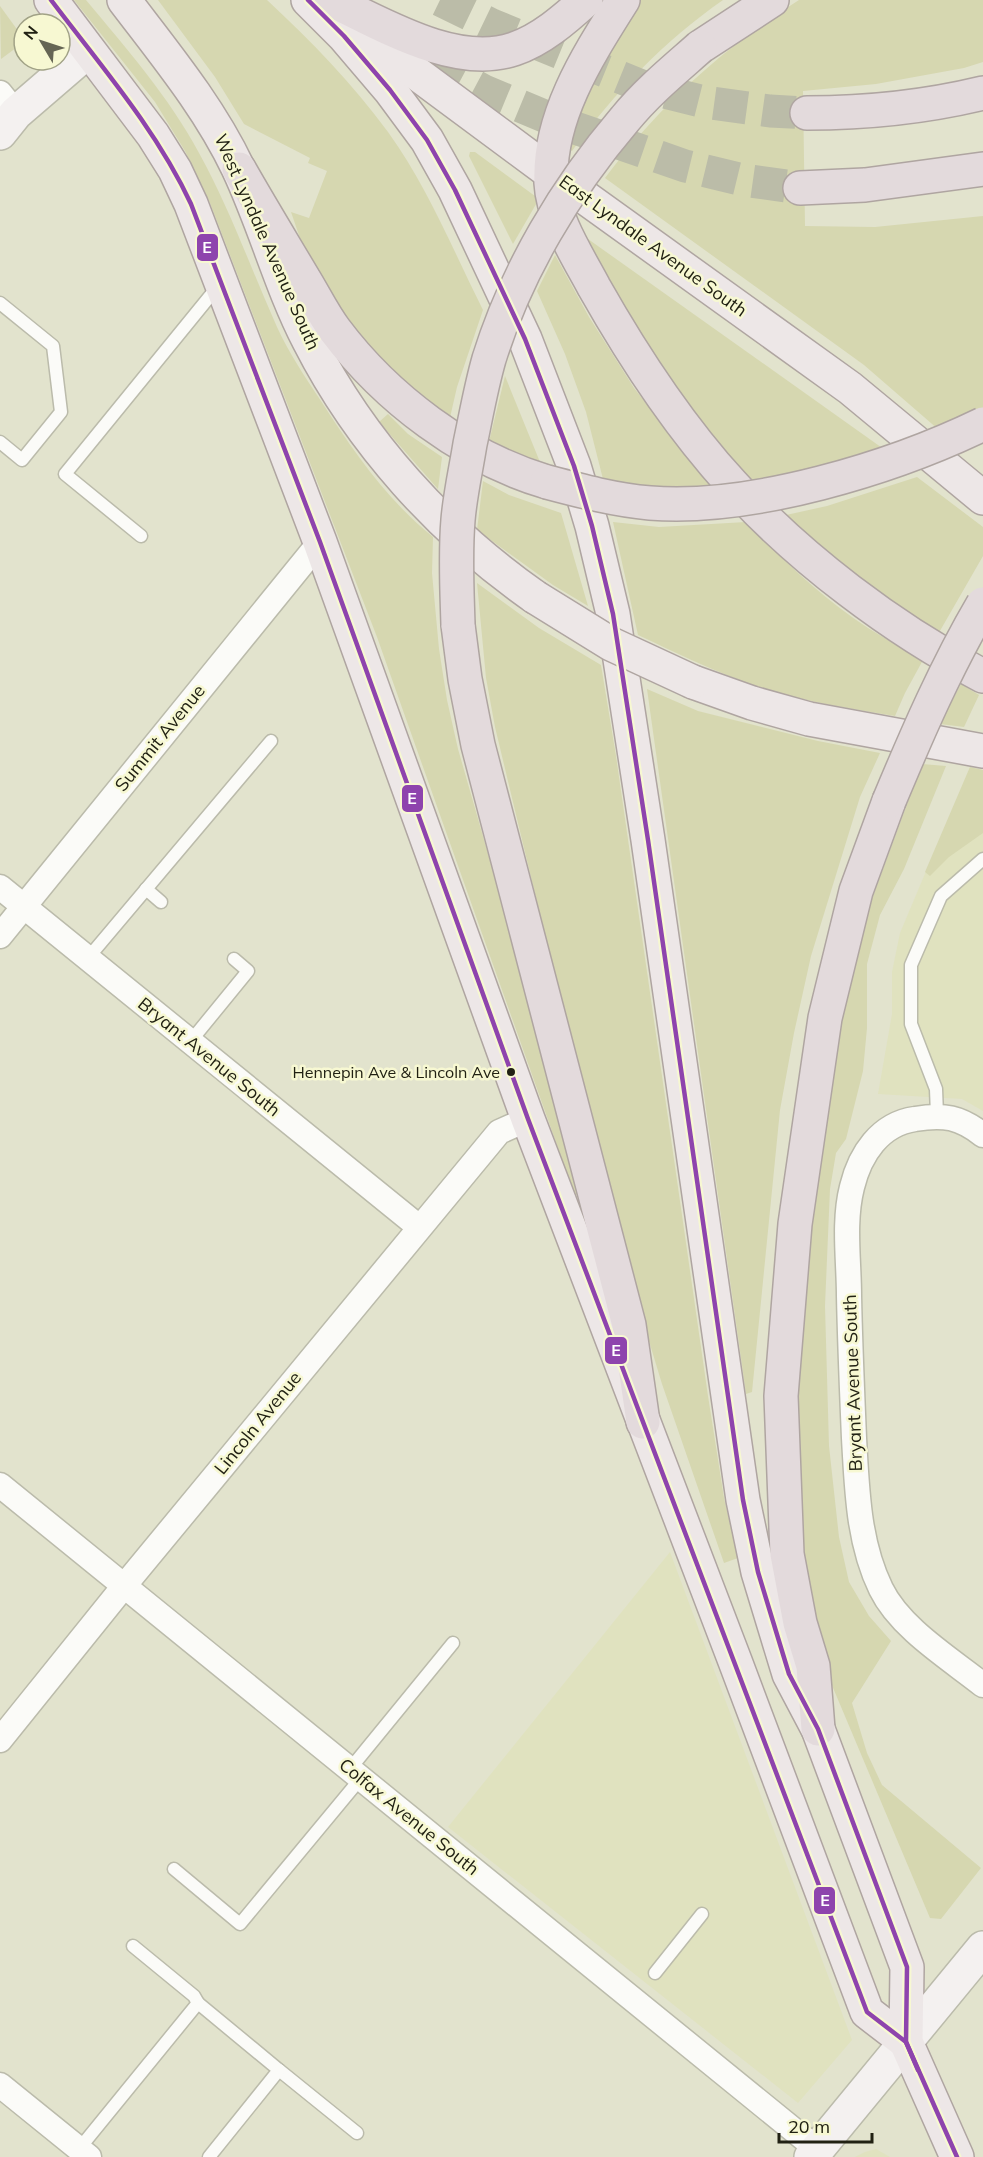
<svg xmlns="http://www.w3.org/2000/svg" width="983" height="2157" font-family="Mulish,sans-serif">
	<rect width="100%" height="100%" fill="#e2e3cd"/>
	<g fill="#e0e2bf">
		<path d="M970 767 983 770V1111L962 1099 878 1094 892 1014V972L900 933Z"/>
		<path d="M670 1552 852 2040 798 2103 448 1827Z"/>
		<path d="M876 2149 890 2157H855L865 2152Z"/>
	</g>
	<g fill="#d6d7b0">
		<path d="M74 0H86C126 48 169 97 199 153 230 209 251 269 277 327 289 353 305 377 321 401 353 451 387 500 433 537L432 573 439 649 447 700 458 749 509 927 530 1012 582 1191 575 1196 377 637 210 203 185 151 155 102Z"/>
		<path d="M158 0H267C311 41 352 83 388 132 427 186 453 250 483 310L457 387 449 422 366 353 303 247 291 212 309 218 327 171 308 163 310 158 244 124 215 77Z"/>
		<path d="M638 0H723C664 41 614 93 572 151L564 145 571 122Z"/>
		<path d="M799 0H983V62L964 68 876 84 803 91 805 226 875 227 983 216V410L939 430 864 365 605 178C661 104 722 49 799 0Z"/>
		<path d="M0 6 24 39V42L1 59Z"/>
		<path d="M470 152H475L539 199 513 244 469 156Z"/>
		<path d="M588 239 885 450 849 462 748 483 676 395 585 243Z"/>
		<path d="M555 255 589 317 634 388 713 488 676 491 604 483 586 412 565 354 537 291Z"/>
		<path d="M505 376 542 467 488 446Z"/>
		<path d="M388 414 408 434 442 457 438 489 379 422Z"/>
		<path d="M917 477 983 527V556L937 636 777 517 827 506Z"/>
		<path d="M483 481 509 495 561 513 588 606 553 585 477 530Z"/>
		<path d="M613 522 659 527 746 522C783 560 823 599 868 628 886 639 905 650 923 660L905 693 895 716C846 708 794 700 747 683 710 669 674 652 638 635Z"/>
		<path d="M477 583 539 628 601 665 616 756 708 1396 724 1498 738 1558 724 1563 662 1384 636 1298 573 1052 495 727 486 678Z"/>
		<path d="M961 684 979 695 964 727 940 724Z"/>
		<path d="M647 689 698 711 818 741 880 753 860 797 811 956 794 1033 780 1110 752 1392 746 1394Z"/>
		<path d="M922 764 946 766 904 869 880 915 867 964V1028L863 1071 846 1139 836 1153 830 1189 825 1306 829 1446 839 1537 849 1582 869 1616 891 1641 852 1703 867 1753 882 1785 981 1868 941 1919 930 1918 831 1683 798 1539 793 1386 828 1079 863 923Z"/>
		<path d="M970 767 983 770V833L949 857 930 876 925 872Z"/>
	</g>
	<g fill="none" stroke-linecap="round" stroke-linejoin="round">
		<g stroke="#bbbca8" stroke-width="33" stroke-dasharray="33 16" stroke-linecap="butt">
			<path d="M440 0 492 25 644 87 704 102 770 111 807 113"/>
			<path d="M389 40 484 91 561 123 685 166 743 180 800 188"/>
		</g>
		<defs>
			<g id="lane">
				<path d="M0 303 53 346 61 412 22 460 0 442"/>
				<path d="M141 536 65 474 219 285"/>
				<path d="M146 889 161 902"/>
				<path d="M88 958 271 741"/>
				<path d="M190 1042 248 971 234 959"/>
				<path d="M937 1115 936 1089 911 1024V965L941 896 983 859"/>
				<path d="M350 1769 453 1643"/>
				<path d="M174 1869 240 1924 361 1778"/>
				<path d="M133 1946 194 1996 198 2003"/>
				<path d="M655 1973 702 1914"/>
				<path d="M279 2070 357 2133"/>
				<path d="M79 2149 198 2003 279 2070 209 2157"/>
			</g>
			<g id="street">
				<path d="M0 93 16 113"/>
				<path d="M0 887 419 1227"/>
				<path d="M0 936 320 542"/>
				<path d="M983 1135C960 1117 944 1114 915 1119 880 1124 860 1154 852 1187 843 1222 849 1261 849 1296 850 1344 852 1390 854 1438 857 1489 858 1542 881 1589 900 1628 949 1658 983 1685"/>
				<path d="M0 1485 817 2149"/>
				<path d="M0 1740 124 1586 499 1132 528 1119"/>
				<path d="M0 2085 89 2157"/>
			</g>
			<g id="secondary">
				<path d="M0 133 16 113 88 51"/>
				<path d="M811 2157 983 1948"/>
			</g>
			<g id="primary">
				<path d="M51 0 153 135 175 170 191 204 320 542 528 1119 735 1661 867 2012 906 2042"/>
				<path d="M124 0C165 54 209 107 238 168 265 225 280 285 309 341 361 443 441 531 535 597"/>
				<path d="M308 0 344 36 390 90 427 140 455 190 525 339 574 466 592 526 613 614 648 840 743 1500 758 1572 789 1674 818 1729 907 1967 906 2042 957 2157"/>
				<path d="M350 24 551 173 850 388 983 498"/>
				<path d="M693 682 752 703 809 719 983 751"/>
			</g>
			<g id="highway">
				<path d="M331 0C382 24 456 69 514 49 541 40 565 19 586 0"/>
				<path d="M623 0C589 54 548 116 551 183 553 219 577 255 594 287 633 356 678 425 732 484 799 558 894 630 983 676"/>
				<path d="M700 47 772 0"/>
				<path d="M807 113C867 113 925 107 983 93"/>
				<path d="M239 169C260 206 282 242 304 279 314 295 323 314 335 330 386 398 465 458 547 482"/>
				<path d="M800 188 865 185 983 169"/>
				<path d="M458 625 465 679 478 745 629 1325 643 1422"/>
				<path d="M818 1729 813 1666 800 1623 787 1554 781 1396 795 1224 825 1018 856 891 889 801"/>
			</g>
		</defs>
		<use href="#lane" stroke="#bbbbab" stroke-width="15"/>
		<use href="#street" stroke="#bbbbab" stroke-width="27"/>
		<use href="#secondary" stroke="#bbbbab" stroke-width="36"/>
		<use href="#primary" stroke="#afa5a1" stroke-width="36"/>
		<use href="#highway" stroke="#afa5a1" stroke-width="36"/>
		<use href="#lane" stroke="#fbfbf8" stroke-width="12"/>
		<use href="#street" stroke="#fbfbf8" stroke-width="24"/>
		<use href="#secondary" stroke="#f4f1f0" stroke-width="33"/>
		<use href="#primary" stroke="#ede7e7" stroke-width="33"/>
		<use href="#highway" stroke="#e3dadc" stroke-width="33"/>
		<defs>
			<path id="primary-bridge" d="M535 597 611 644 693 682"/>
			<g id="highway-bridge">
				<path d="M547 482C581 491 615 500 650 503 752 511 892 468 983 424"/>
				<path d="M458 625C457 590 455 555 458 520 460 495 466 469 470 444 476 416 481 387 489 359 516 272 566 188 625 119 647 92 674 70 700 47"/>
				<path d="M889 801C917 734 946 667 983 604"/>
			</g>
		</defs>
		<use href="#primary-bridge" stroke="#afa5a1" stroke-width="36" stroke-linecap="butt"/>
		<use href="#highway-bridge" stroke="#afa5a1" stroke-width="36" stroke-linecap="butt"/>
		<use href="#primary-bridge" stroke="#ede7e7" stroke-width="33"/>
		<use href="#highway-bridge" stroke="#e3dadc" stroke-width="33"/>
		<defs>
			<g id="bus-1">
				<path d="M51 0C101 66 156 129 191 204L320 542 528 1119 867 2012 906 2042 957 2157"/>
				<path d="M308 0 344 36 390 90 427 140 455 190 525 339 574 466 592 526 613 614 648 840 743 1500 758 1572 789 1674 818 1729 907 1967 906 2042 918 2070"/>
			</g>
		</defs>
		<use href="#bus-1" stroke="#f7f8d2" stroke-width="9"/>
		<use href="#bus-1" stroke="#8e44ad" stroke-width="4.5"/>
	</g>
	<circle fill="#212113" stroke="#f7f8d2" stroke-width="2" cx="511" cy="1072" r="5"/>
	<g text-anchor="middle" stroke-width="5" stroke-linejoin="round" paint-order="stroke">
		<g font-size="16" fill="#212113" stroke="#f7f8d2" text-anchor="end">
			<text x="500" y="1078">Hennepin Ave &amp; Lincoln Ave</text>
		</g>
		<g font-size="18" fill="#212113" stroke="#f7f8d2">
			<text transform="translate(267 242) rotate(66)" y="6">West Lyndale Avenue South</text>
			<text transform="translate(653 246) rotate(36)" y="6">East Lyndale Avenue South</text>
			<text transform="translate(160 738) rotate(-51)" y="6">Summit Avenue</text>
			<text transform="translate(209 1057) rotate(39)" y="6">Bryant Avenue South</text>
			<text transform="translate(853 1383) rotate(-92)" y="6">Bryant Avenue South</text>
			<text transform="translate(258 1423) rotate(-51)" y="6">Lincoln Avenue</text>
			<text transform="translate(409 1817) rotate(39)" y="6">Colfax Avenue South</text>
		</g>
	</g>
	<g stroke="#f7f8d2" stroke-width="2">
		<rect x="196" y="233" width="23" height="29" rx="6" fill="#8e44ad"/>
		<rect x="401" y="784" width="23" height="29" rx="6" fill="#8e44ad"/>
		<rect x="604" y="1336" width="24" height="29" rx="6" fill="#8e44ad"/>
		<rect x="813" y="1886" width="23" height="29" rx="6" fill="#8e44ad"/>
	</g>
	<g font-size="16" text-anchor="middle" font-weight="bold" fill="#fff">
		<text x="207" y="253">E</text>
		<text x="412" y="804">E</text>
		<text x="616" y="1356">E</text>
		<text x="825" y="1906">E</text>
	</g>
	<g transform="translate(42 42) rotate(309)"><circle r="28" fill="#f7f8d2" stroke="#a1a286" stroke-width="1.5"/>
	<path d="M0-4.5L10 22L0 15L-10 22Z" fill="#656554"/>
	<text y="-9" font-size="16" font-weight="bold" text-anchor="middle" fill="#212113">N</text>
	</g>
	<path d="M779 2133v9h93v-9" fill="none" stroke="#212113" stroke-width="3"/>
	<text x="788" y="2133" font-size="18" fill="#212113" stroke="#f7f8d2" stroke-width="4.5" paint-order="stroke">20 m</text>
</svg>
